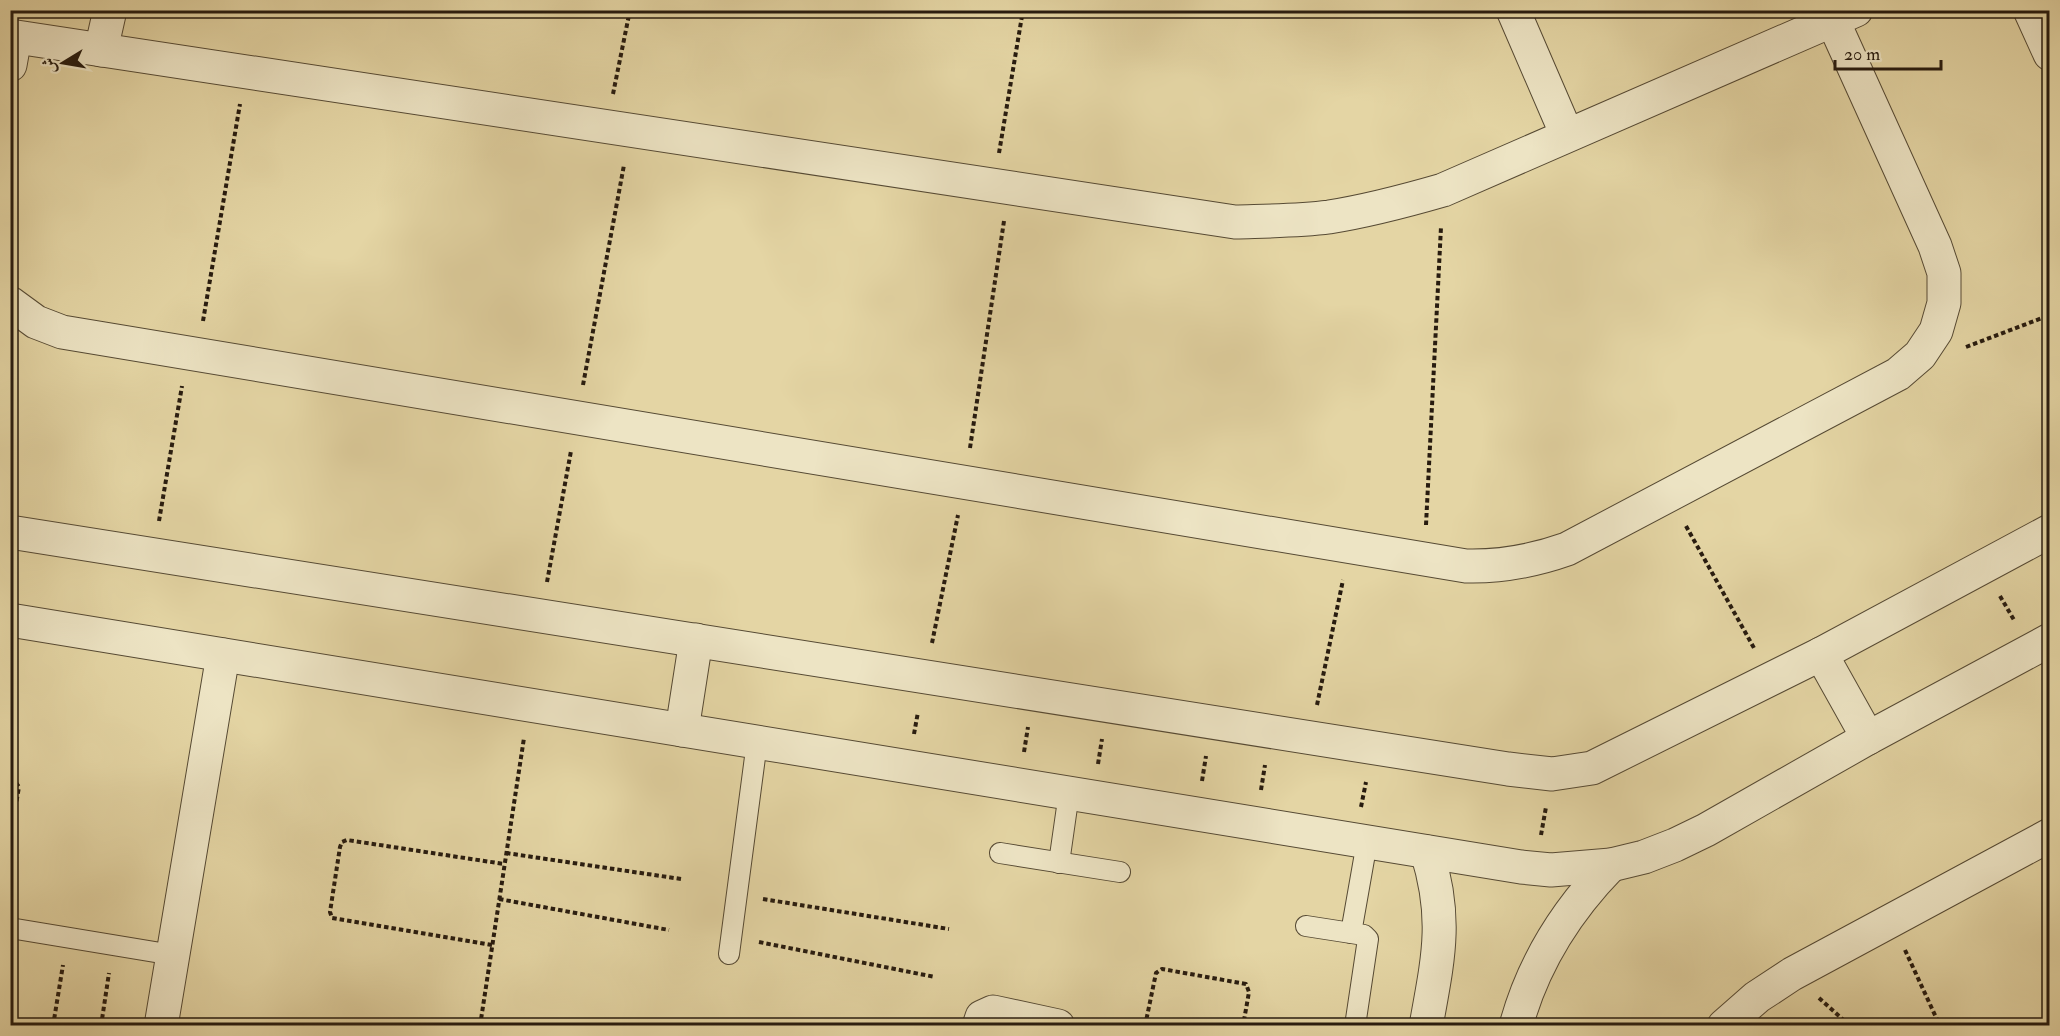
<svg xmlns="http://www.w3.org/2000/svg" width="2060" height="1036" font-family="'IM FELL Double Pica',Amiri,serif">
	<rect width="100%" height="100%" fill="#e4d5a4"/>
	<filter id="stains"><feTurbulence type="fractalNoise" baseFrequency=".00333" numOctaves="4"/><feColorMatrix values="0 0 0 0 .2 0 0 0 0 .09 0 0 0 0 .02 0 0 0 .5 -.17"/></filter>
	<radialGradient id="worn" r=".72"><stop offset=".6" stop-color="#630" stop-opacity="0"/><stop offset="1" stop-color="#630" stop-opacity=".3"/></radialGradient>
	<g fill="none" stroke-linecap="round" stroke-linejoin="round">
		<defs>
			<g id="service">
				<path d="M1000 853 1120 872"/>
				<path d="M1059 863 1069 793"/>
				<path d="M1306 926 1364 935 1368 939 1355 1026"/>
				<path d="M10 928 173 955"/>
				<path d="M1351 933 1367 842"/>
				<path d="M729 954 757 742"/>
			</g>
			<g id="minor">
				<path d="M1513 10 1567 135"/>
				<path d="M2030 10 2050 54"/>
				<path d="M10 36 1235 222C1266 221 1298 221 1329 217 1367 211 1405 201 1443 190L1856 10"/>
				<path d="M101 50 110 10"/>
				<path d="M10 65 15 37"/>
				<path d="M10 303 36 322 62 332 1466 566C1502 567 1533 561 1567 549L1898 374 1920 355 1936 331 1944 303V273L1935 246 1828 10"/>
				<path d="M10 532 1508 769 1552 774 1592 768 1821 654 2050 531"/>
				<path d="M10 620 1521 867 1551 870 1611 865 1644 857 1675 845 1706 830 1868 738 2050 640"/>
				<path d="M1821 654 1868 738"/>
				<path d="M682 730 696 640"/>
				<path d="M161 1026 223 655"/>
				<path d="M979 1026 982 1017 993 1012 1058 1026"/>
				<path d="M1426 1026C1438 959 1448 919 1427 852"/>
				<path d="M1516 1026C1533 963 1566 911 1611 865"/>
				<path d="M1724 1026 1757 997 1792 974 2050 835"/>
			</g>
		</defs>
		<use href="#service" stroke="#564a34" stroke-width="22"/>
		<use href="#minor" stroke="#564a34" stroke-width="35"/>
		<g stroke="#271b0f" stroke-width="4" stroke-dasharray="4.5 3" stroke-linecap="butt">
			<path d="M613 94 630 10"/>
			<path d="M999 153 1023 10"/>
			<path d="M203 321 240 104"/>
			<path d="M1966 347 2050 315"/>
			<path d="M583 385 624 165"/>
			<path d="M970 448 1004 221"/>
			<path d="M159 521 182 386"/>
			<path d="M1426 525 1441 227"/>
			<path d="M1686 526 1754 648"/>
			<path d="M547 582 571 451"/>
			<path d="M2000 596 2014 620"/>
			<path d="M932 643 958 515"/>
			<path d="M1317 705 1343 580"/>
			<path d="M914 734 918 712"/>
			<path d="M1024 752 1028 727"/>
			<path d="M1098 764 1102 739"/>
			<path d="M10 779 14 780 19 787 10 839"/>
			<path d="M1202 781 1206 756"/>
			<path d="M1261 790 1265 765"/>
			<path d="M1361 807 1366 782"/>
			<path d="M1541 835 1546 807"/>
			<path d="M506 853 681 879"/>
			<path d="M499 899 669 930"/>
			<path d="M763 899 949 929"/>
			<path d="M759 942 935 977"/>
			<path d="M492 945 332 918 330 912 340 847 342 842 347 840 504 864"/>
			<path d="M1905 950 1940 1026"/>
			<path d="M1819 998 1850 1026"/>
			<path d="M53 1026 63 965"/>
			<path d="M101 1026 109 973"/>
			<path d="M480 1026 524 738"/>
			<path d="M1145 1026 1156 973 1162 969 1246 984 1249 992 1243 1026"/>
		</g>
		<use href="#service" stroke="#ede4c4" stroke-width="20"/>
		<use href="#minor" stroke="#ede4c4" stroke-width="33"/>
	</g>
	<rect width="2060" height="1036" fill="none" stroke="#e4d5a4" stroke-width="36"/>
	<rect x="12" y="12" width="2036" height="1012" fill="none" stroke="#271b0f" stroke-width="3"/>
	<rect x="18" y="18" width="2024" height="1000" fill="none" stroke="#271b0f" stroke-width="1.5"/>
	<g transform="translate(63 63) rotate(259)" stroke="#ede4c4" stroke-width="4.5" paint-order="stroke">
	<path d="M0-4.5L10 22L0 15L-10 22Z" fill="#271b0f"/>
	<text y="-9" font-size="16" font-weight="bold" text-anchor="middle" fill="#271b0f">ش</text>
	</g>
	<path d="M1835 60v9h106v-9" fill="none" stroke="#271b0f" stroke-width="3"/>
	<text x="1844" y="60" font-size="18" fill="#271b0f" stroke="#ede4c4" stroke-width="4.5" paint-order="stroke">20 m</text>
	<rect width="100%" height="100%" filter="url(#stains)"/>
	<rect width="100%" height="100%" fill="url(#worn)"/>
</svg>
